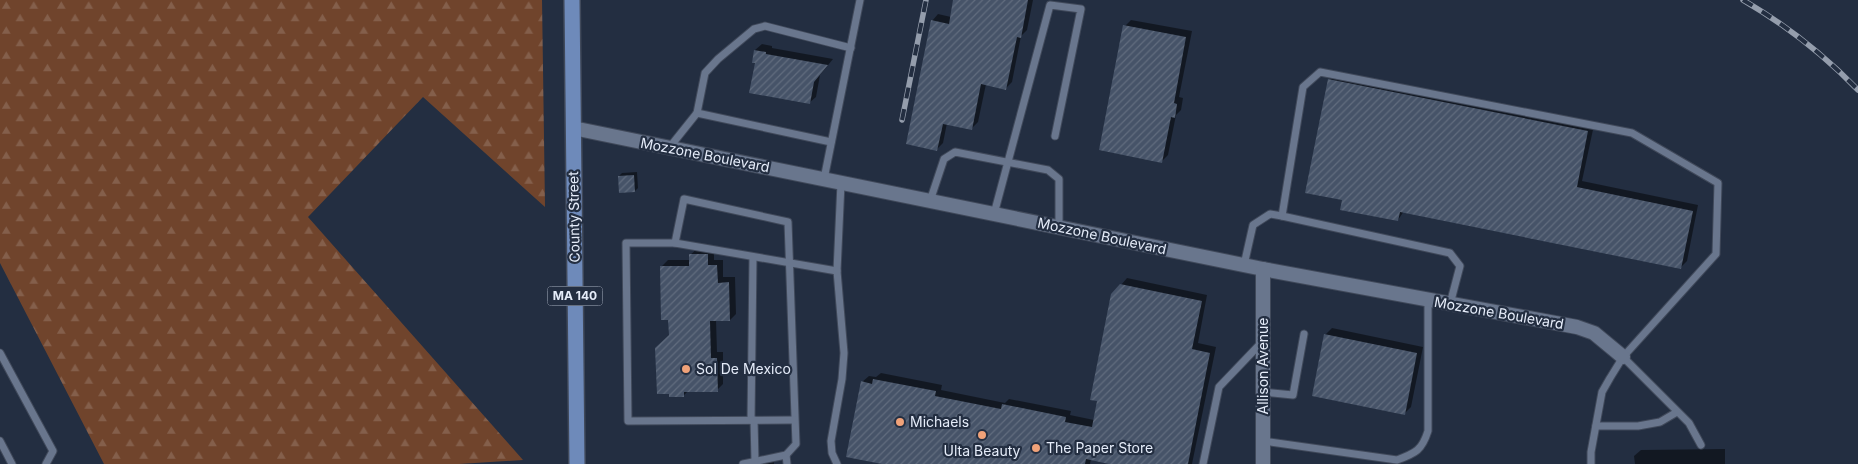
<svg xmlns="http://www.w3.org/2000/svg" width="1858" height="464" font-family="Inter,sans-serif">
	<defs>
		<pattern id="forest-firs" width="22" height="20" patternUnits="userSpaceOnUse" patternTransform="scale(1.25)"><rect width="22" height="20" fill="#70442c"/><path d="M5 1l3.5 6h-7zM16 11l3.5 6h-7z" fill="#845f4b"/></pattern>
		<pattern id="building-hatch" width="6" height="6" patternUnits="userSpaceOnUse" patternTransform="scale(1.25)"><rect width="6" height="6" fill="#465368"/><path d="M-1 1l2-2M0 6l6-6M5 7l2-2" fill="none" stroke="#616c7e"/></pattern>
	</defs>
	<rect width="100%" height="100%" fill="#232e41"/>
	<path fill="url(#forest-firs)" d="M0 0H542L545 207 423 97 308 217 523 460 459 464H104L0 263Z"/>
	<g fill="#0007">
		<path d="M955 0H1033L1027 30 1021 36 1012 82 1006 88 986 84 978 122 972 128 947 123 943 143 937 149 932 21 938 14 951 17Z"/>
		<path d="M1131 20 1192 31 1179 97 1183 98 1181 110 1176 115 1168 155 1162 161 1125 26Z"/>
		<path d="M762 44 772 46V48L833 59 820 75 816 97 809 103 753 62 755 50Z"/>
		<path d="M1335 73 1594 125 1582 181 1698 205 1687 261 1681 267 1404 211 1398 220 1343 199 1329 80Z"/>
		<path d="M637 172 638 188 635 191 619 176 622 173Z"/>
		<path d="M714 248V260H723V277H735L736 314 730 320H716L717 352H723V384L717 390 688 391 683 396 670 335V318L661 267 668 260H690V255L697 249Z"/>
		<path d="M1127 278 1207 295 1198 343 1216 347 1192 464H1115L1091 459 1090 464H889L862 382 869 376 876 377 881 373 942 385 941 390 1005 403 1009 399 1071 411 1070 415 1094 420 1121 285Z"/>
		<path d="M1332 328 1423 347 1411 407 1404 414 1325 335Z"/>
		<path d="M1725 449V464H1635L1634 456 1641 450Z"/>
		<path d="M764 461V463L774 461V464H748Z"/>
	</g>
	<g fill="url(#building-hatch)">
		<path d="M953 0H1028L1021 38 1017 37 1006 90 981 84 972 130 943 124 937 151 906 144 931 20 949 24Z"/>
		<path d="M1123 25 1186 37 1174 103 1177 104 1175 118 1171 117 1162 163 1099 150Z"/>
		<path d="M754 50 766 52V54L828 65 814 82 810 104 749 93 755 63H752Z"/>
		<path d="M1328 79 1588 131 1577 187 1693 211 1681 269 1400 212 1398 221 1340 210 1342 200 1305 193Z"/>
		<path d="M634 175 635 192 619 193 618 176Z"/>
		<path d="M689 254H708V265H717L718 283 729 282 730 321H710L711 358H717L718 392H684V397H669V394H657L655 348 669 335 668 320H661L660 266H689Z"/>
		<path d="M1120 284 1202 301 1192 349 1210 353 1188 464H1109L1086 459 1085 464H882L846 457 861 381 872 384 873 379 936 391 935 396 1001 409 1002 404 1066 417 1065 422 1092 427 1097 401 1090 400 1111 294Z"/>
		<path d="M1324 334 1417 353 1405 415 1312 396Z"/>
	</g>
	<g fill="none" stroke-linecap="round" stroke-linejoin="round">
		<defs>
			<g id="service">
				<path d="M697 113 705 73 718 59 754 29 765 26 851 48"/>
				<path d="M669 148 697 113 831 142"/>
				<path d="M824 179 860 0"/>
				<path d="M930 201 944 159 955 152 1048 170 1059 179V227"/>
				<path d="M994 214 1050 5 1081 9 1055 136"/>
				<path d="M675 243 684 199 788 222 796 444 786 455 743 464"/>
				<path d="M1244 265 1253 225 1270 214 1282 216"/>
				<path d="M1450 304 1460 266 1450 253 1282 216 1303 87 1320 72 1632 133 1718 183 1716 254 1623 357 1610 378 1602 392 1591 452V464"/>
				<path d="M0 353 53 451 46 464"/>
				<path d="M1623 357 1689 423 1701 445"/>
				<path d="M1263 392 1293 395 1304 334"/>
				<path d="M751 420 753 257"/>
				<path d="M754 420 755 461"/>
				<path d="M794 420 628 421 626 243H675L837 271"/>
				<path d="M1596 426H1638L1660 422 1677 412"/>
				<path d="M0 441 12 464"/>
				<path d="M1263 441 1397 460C1416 453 1422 450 1428 431V301"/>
				<path d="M786 455 787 464"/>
				<path d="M837 464 832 453 831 441 842 379 844 353 837 271 841 183"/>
				<path d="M1203 464 1219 387 1263 341"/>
			</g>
			<g id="minor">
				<path d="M573 128 1263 269 1577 327 1594 333 1623 357"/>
				<path d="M1263 464V269"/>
			</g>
			<path id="primary" d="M572 0 577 464"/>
		</defs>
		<use href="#service" stroke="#40495a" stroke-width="9"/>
		<use href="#minor" stroke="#40495a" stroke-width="16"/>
		<use href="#primary" stroke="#40495a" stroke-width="18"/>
		<use href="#service" stroke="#69768d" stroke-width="7"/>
		<use href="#minor" stroke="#69768d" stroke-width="14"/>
		<use href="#primary" stroke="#6e8aba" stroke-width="15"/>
		<defs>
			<g id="rail">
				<path d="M1743 0C1786 25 1824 55 1858 90"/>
				<path d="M902 120 926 0"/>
			</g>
		</defs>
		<use href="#rail" stroke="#949dac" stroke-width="5.5"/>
		<use href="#rail" stroke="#232e41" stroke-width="4" stroke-dasharray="11" stroke-linecap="butt"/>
	</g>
	<g fill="#f0a279" stroke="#232e41" stroke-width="2">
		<circle cx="686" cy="369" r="5"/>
		<circle cx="900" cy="422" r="5"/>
		<circle cx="982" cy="435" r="5"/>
		<circle cx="1036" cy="448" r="5"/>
	</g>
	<g text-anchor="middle" stroke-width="4.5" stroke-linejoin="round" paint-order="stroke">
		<rect fill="#232e41" stroke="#abb3c2" stroke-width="1" x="547.5" y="286.5" width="55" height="19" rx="4"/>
		<g font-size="12" font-weight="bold" fill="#e5ecf9">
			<text x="575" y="300">MA 140</text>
		</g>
		<g font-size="14" fill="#e5ecf9" stroke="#232e41">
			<text transform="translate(705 155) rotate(11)" y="5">Mozzone Boulevard</text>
			<text transform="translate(574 217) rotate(-91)" y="5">County Street</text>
			<text transform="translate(1102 236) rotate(12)" y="5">Mozzone Boulevard</text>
			<text transform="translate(1499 313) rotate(10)" y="5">Mozzone Boulevard</text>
			<text transform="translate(1263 366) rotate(-90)" y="5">Allison Avenue</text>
		</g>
		<g font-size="14" fill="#e5ecf9" stroke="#232e41" text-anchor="start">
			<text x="696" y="374">Sol De Mexico</text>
			<text x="910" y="427">Michaels</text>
			<text x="1046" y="453">The Paper Store</text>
			<text x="982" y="456" text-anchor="middle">Ulta Beauty</text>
		</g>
	</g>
</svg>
